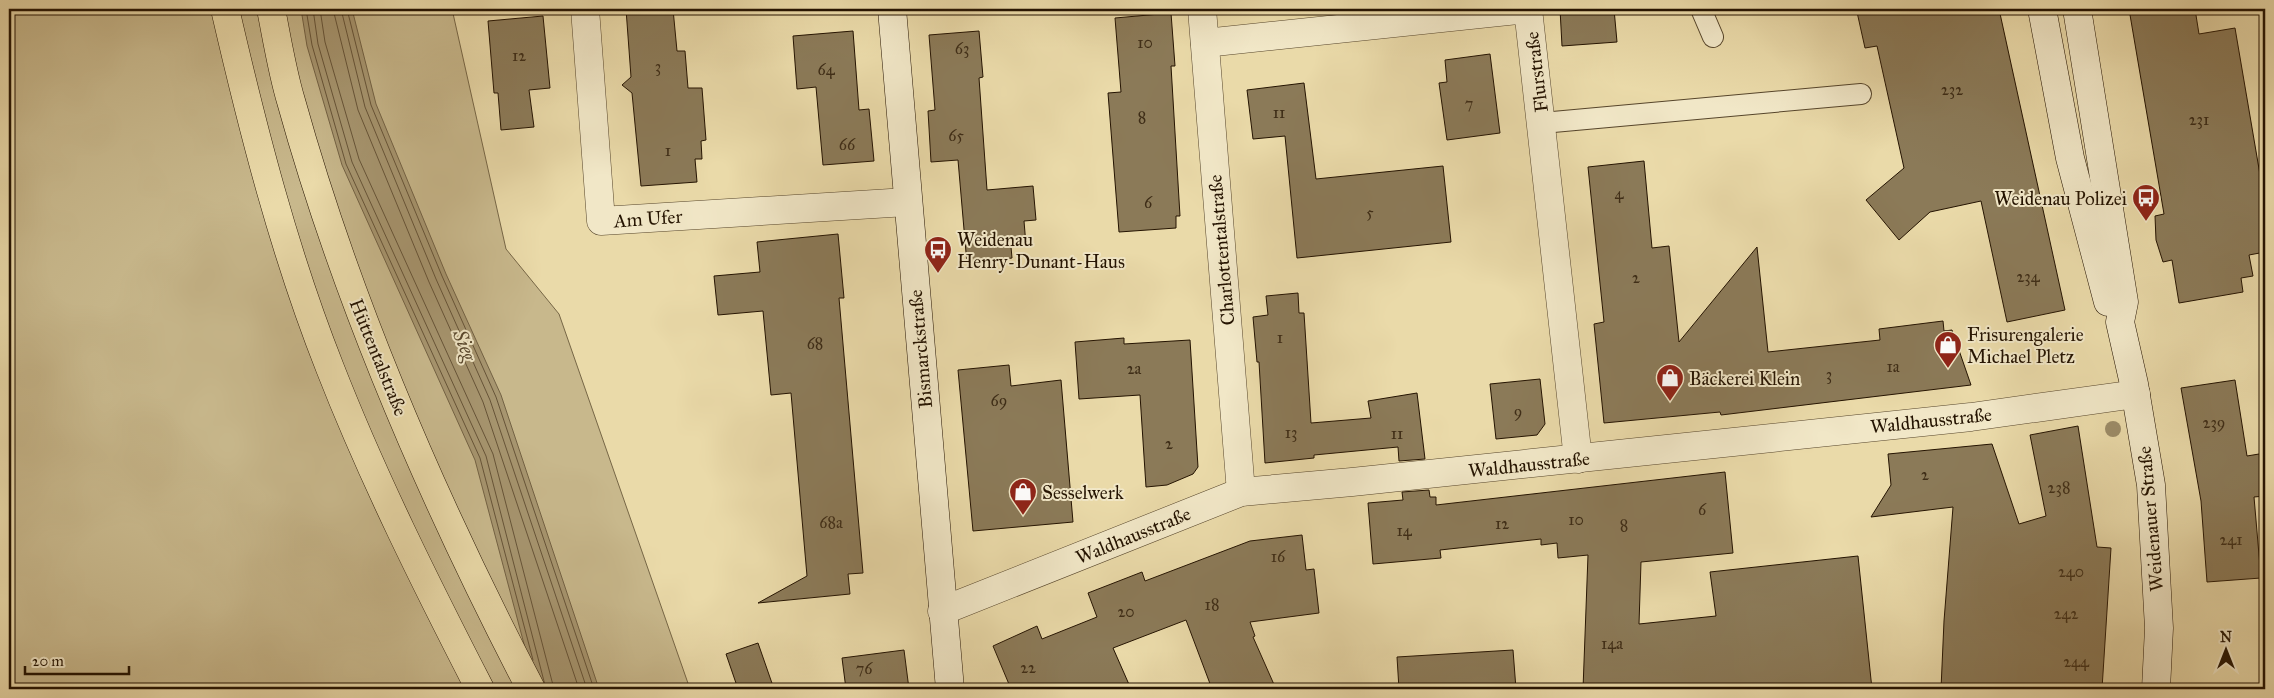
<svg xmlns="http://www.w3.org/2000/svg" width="2274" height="698" font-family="'IM FELL Great Primer',serif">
	<rect width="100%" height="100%" fill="#eadaa9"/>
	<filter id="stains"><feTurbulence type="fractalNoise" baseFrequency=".004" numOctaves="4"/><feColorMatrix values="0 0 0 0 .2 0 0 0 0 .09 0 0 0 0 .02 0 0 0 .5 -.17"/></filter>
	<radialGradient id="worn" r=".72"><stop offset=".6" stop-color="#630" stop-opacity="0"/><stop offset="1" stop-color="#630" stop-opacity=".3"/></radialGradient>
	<path fill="#c8b88c" stroke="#766646" d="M9 9H452L506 249 559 314 690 689H9Z"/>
	<path fill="#a79670" stroke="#736244" d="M301 9H352L376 104 446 274 501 395 599 689H536L475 460 342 165 307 46Z"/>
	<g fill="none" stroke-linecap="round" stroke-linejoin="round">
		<g stroke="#665438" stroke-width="1">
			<path d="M306 9 312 45 346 164 480 458 533 660"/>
			<path d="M313 9 318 44 352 162 486 456 546 689"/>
			<path d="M320 9 325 42 359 159 493 454 554 689"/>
			<path d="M333 9 358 110 429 282 483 402 579 689"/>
			<path d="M341 9 365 107 436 279 490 400 587 689"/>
			<path d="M347 9 371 105 442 276 496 397 594 689"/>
		</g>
	</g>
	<g fill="#8b7a58" stroke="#241301">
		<path d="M626 9H673L677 51H685L688 88H702L706 140 701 141 702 159H695L697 182 641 186 632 93 622 85 631 77Z"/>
		<path d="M1560 9H1614L1617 42 1562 46Z"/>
		<path d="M1871 9H1999L2065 310 2007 322 1981 201 1930 212 1899 240 1866 200 1904 168 1877 46 1865 48 1857 12Z"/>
		<path d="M2129 9H2195L2199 34 2235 28 2265 204V252L2249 255 2253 276 2241 278 2243 292 2179 303 2172 260 2163 262 2156 240 2155 216 2164 214Z"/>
		<path d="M1171 13 1175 66H1171L1180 216H1176V228L1119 232 1108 93 1121 92 1115 18Z"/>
		<path d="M543 16 550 88 529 90 534 127 501 130 498 93H494L488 21Z"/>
		<path d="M853 31 859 110 869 109 874 161 823 165 816 87 797 89 793 36Z"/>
		<path d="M979 31 983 77 979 78 987 190 1033 186 1036 220 1024 221 1026 245 1011 247 1012 258 967 264 958 160 931 162 928 111 935 110 929 35Z"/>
		<path d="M1490 54 1500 133 1447 140 1439 83 1447 82 1445 60Z"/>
		<path d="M1304 83 1316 179 1443 166 1451 242 1297 258 1285 136 1253 139 1247 90Z"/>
		<path d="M1644 161 1652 248 1669 246 1679 342 1757 247 1768 352 1880 340 1879 329 1943 321 1944 331 1952 330 1971 385 1721 415 1720 412 1604 423 1594 324 1604 322 1588 167Z"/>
		<path d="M838 234 844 298H839L863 573 848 574 850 594 758 603 807 576 791 393 771 395 763 311 718 315 714 276 760 272 757 242Z"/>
		<path d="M1298 293 1299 313H1304L1311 423 1371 418 1368 401 1417 393 1425 459 1399 461 1398 447 1314 455V458L1265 463 1259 362H1257L1253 317 1268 315 1266 296Z"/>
		<path d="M1124 338V344L1190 340 1198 467 1193 474 1167 485 1146 487 1140 395 1079 399 1075 342Z"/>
		<path d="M1009 365 1011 386 1061 380 1073 522 973 531 958 370Z"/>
		<path d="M1540 379 1545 424 1537 435 1496 439 1490 384Z"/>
		<path d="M2235 380 2247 456 2265 453V496L2254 497 2261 578 2207 582 2201 501 2181 388Z"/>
		<path d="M2078 426 2097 547 2111 548 2102 689H1941L1944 621 1953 507 1871 517 1891 485 1888 454 1992 444 2019 524 2046 516 2030 435Z"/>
		<path d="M1725 472 1733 553 1641 562 1639 624 1716 616 1710 572 1858 556 1872 689H1583L1588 555 1558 558 1557 543 1541 545V539L1440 550 1441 558 1373 564 1368 503 1403 500 1402 492 1429 490 1430 497H1436V505Z"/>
		<path d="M1302 535 1306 570 1314 569 1319 613 1250 622 1255 636 1253 637 1276 689H1212L1186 620 1113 648 1131 689H1011L993 646 1037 626 1042 639 1097 617 1088 593 1142 572 1145 581 1250 541Z"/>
		<path d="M758 643 774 689H738L726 654Z"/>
		<path d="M904 650 909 689H846L842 658Z"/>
		<path d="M1513 650 1516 689H1399L1397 657Z"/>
	</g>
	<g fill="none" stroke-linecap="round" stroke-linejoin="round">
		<defs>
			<g id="lane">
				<path d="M1701 9 1713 37"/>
				<path d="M1542 123 1861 94"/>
			</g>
			<g id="street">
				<path d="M585 9 601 221 907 202"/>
				<path d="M1202 9 1241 492"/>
				<path d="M1205 43 1528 9 1578 459"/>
				<path d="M942 611 1241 492 1352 482 1971 417 2136 394"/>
			</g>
			<g id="secondary">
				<path d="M892 9 950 689"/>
				<path d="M2042 9 2070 158 2108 302"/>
				<path d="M2077 9 2124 302 2120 322 2134 384 2151 485 2159 628 2156 689"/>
			</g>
			<g id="highway">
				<path d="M225 9C253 130 284 252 330 368 373 478 426 584 480 689"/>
				<path d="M271 9C277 39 282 71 291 101 348 306 433 501 531 689"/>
			</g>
		</defs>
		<use href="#lane" stroke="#56452b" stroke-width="22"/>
		<use href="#street" stroke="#56452b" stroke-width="29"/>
		<use href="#secondary" stroke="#241301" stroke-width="29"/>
		<use href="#highway" stroke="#241301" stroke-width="29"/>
		<use href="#lane" stroke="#f1e7c7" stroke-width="20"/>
		<use href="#street" stroke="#f1e7c7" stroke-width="28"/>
		<use href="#secondary" stroke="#f1e7c7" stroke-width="28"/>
		<use href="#highway" stroke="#eadaa9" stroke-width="28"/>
	</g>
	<circle fill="#9c8c68" cx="2113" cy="429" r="8"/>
	<defs>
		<symbol id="bus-pin" viewBox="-11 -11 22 30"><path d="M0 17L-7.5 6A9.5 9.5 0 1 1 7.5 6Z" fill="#8f2418" stroke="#f1e7c7"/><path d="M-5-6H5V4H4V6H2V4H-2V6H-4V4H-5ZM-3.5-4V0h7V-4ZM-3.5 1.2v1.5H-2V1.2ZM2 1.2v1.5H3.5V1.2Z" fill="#fff"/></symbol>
		<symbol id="shop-pin" viewBox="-11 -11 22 30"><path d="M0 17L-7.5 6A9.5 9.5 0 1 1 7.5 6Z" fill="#8f2418" stroke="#f1e7c7"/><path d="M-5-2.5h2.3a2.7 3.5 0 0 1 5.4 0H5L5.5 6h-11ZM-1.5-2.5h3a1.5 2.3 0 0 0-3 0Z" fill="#fff"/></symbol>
	</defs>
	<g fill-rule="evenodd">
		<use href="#bus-pin" x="2130" y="182" width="32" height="43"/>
		<use href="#bus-pin" x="922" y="234" width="32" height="43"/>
		<use href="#shop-pin" x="1932" y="329" width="32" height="43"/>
		<use href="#shop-pin" x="1654" y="362" width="32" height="43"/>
		<use href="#shop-pin" x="1007" y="476" width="32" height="43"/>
	</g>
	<g text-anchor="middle" stroke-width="4" stroke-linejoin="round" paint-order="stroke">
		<g font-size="16" fill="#3e2d17">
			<text x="1145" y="48">10</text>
			<text x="962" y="54">63</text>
			<text x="519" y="61">12</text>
			<text x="658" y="72">3</text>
			<text x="826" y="75">64</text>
			<text x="1952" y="95">232</text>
			<text x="1469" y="109">7</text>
			<text x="1279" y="118">11</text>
			<text x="1142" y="123">8</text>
			<text x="2199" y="125">231</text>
			<text x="956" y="141">65</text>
			<text x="847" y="150">66</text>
			<text x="668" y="156">1</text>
			<text x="1619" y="199">4</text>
			<text x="1148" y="208">6</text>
			<text x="1370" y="218">5</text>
			<text x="2028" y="282">234</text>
			<text x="1636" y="283">2</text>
			<text x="1280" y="343">1</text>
			<text x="815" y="349">68</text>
			<text x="1893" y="372">1a</text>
			<text x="1134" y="374">2a</text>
			<text x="1829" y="380">3</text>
			<text x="999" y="406">69</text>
			<text x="1518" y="417">9</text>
			<text x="2214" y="428">239</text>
			<text x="1291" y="438">13</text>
			<text x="1397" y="439">11</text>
			<text x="1169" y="449">2</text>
			<text x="1925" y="480">2</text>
			<text x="2059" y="493">238</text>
			<text x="1702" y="515">6</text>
			<text x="1576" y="525">10</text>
			<text x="831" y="528">68a</text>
			<text x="1502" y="529">12</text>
			<text x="1624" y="531">8</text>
			<text x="1404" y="536">14</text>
			<text x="2231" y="545">241</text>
			<text x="1278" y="562">16</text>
			<text x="2071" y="577">240</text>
			<text x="1212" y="610">18</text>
			<text x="1126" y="617">20</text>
			<text x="2066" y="619">242</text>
			<text x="1612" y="649">14a</text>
			<text x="2076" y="667">244</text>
			<text x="1028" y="673">22</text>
			<text x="864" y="674">76</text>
		</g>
		<g font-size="19" fill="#241301" stroke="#f1e7c7">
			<text transform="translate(1536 72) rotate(-97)" y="7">Flurstraße</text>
			<text transform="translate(648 218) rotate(-4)" y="7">Am Ufer</text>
			<text transform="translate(1221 250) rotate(-95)" y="7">Charlottentalstraße</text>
			<text transform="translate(920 349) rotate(-95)" y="7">Bismarckstraße</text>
			<text transform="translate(379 357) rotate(68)" y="7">Hüttentalstraße</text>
			<text transform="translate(1931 420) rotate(-6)" y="7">Waldhausstraße</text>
			<text transform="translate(1529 464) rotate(-6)" y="7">Waldhausstraße</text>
			<text transform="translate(2150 519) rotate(-95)" y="7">Weidenauer Straße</text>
			<text transform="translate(1133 535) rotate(-22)" y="7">Waldhausstraße</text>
		</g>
		<g font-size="19" fill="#241301" stroke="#f1e7c7" text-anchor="start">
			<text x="2127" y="205" text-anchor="end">Weidenau Polizei</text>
			<text x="957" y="246">Weidenau<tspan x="957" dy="22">Henry-Dunant-Haus</tspan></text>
			<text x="1967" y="341">Frisurengalerie<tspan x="1967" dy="22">Michael Pletz</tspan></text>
			<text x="1689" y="385">Bäckerei Klein</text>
			<text x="1042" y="499">Sesselwerk</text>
		</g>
		<g font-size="20" font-style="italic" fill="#58472d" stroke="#f1e7c7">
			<text transform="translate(465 345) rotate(68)" y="7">Sieg</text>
		</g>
	</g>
	<rect width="2274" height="698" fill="none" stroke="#eadaa9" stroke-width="30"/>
	<rect x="10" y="10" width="2254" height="678" fill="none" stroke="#241301" stroke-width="2.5"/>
	<rect x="15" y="15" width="2244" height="668" fill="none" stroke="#241301"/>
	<g transform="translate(2226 650)" stroke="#f1e7c7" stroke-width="4" paint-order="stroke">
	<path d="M0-4L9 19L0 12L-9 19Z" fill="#241301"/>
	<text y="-8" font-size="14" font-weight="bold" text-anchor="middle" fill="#241301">N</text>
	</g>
	<path d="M25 666v8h104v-8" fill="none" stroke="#241301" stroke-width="2.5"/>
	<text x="32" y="666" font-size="15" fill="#241301" stroke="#f1e7c7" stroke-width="4" paint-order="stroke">20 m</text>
	<rect width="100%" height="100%" filter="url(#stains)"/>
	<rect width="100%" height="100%" fill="url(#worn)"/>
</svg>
